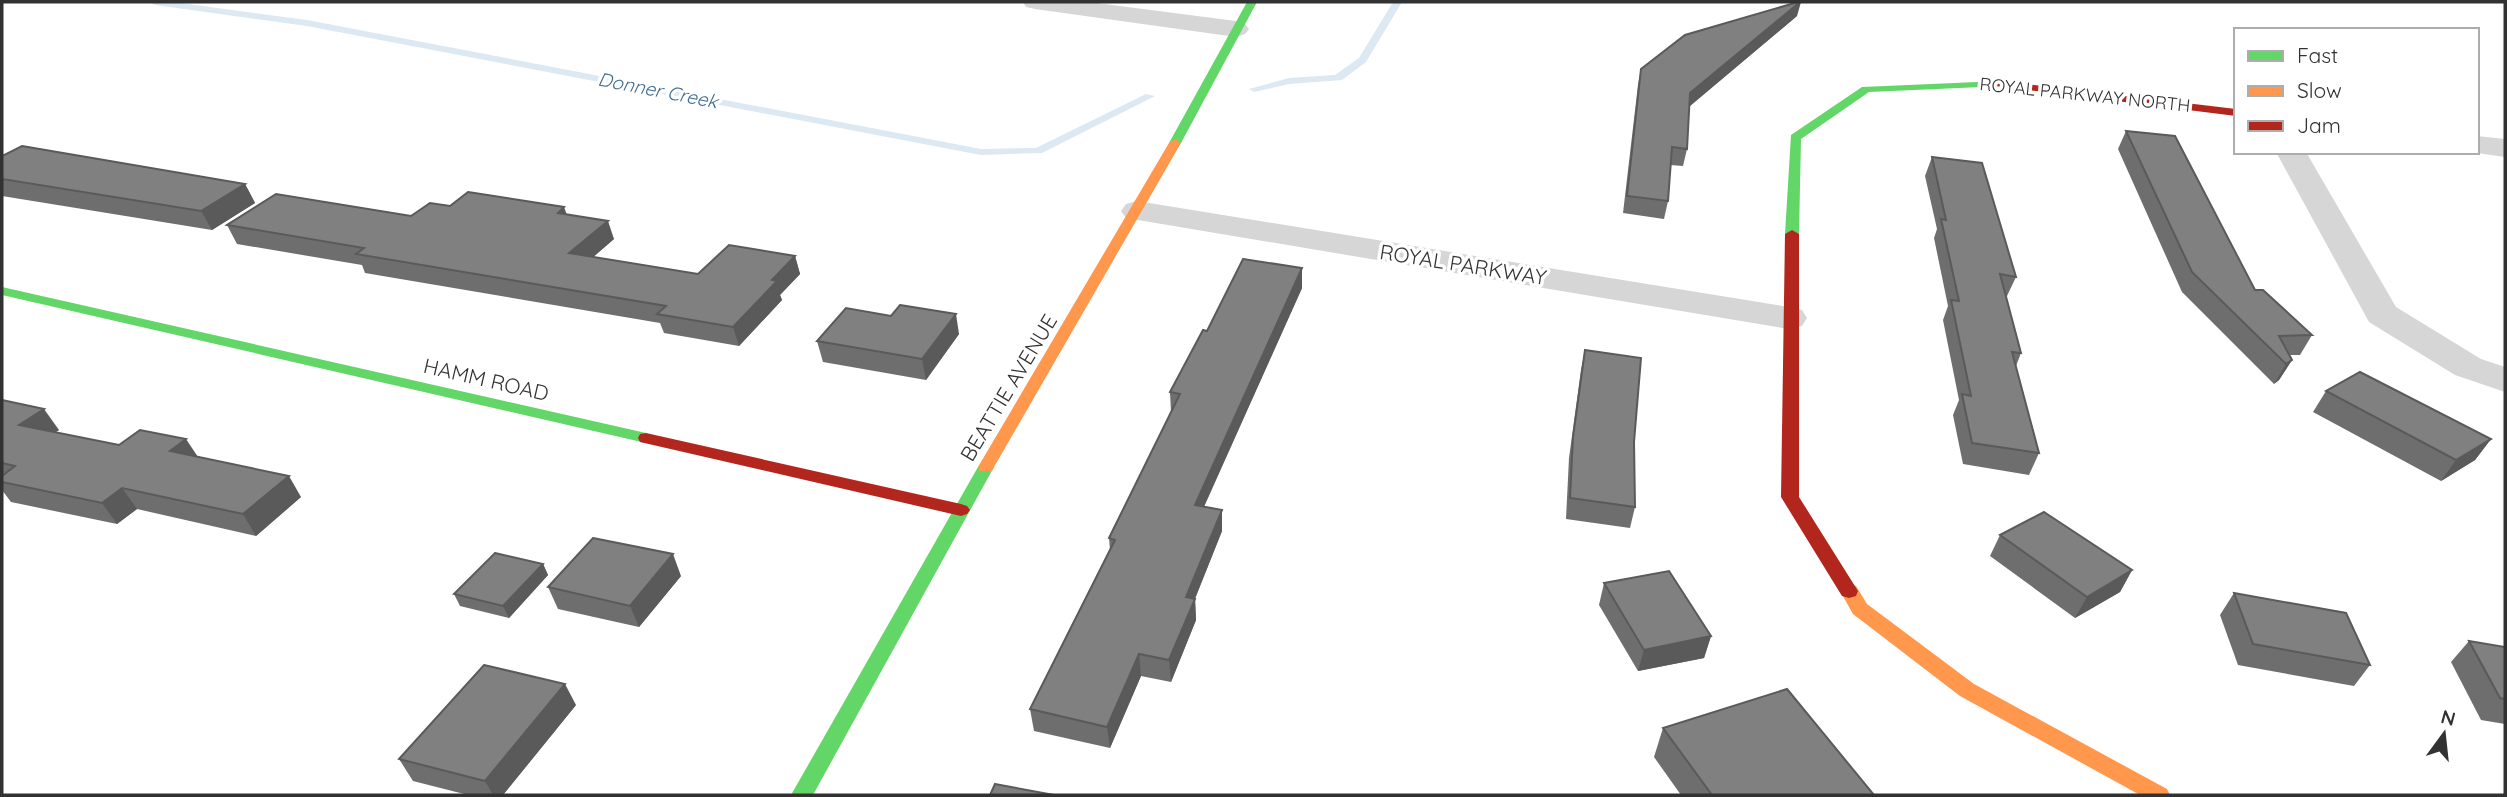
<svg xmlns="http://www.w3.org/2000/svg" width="2507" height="797" font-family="Quicksand,sans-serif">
	<rect width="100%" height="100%" fill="#fff"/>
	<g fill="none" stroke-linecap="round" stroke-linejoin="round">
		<g fill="#dce8f2" fill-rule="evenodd">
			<path d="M150 2H173L307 20 981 149 1036 148 1146 94 1155 96 1042 153 981 155 307 26 155 5Z"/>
			<path d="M1393 2H1402L1366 62 1342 80 1289 84 1254 92 1249 89 1289 78 1335 75 1359 58Z"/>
		</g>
		<g fill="#d6d6d6" fill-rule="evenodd">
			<path d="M1023 2H1089L1236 21 1245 24 1249 29 1245 34 1236 37 1035 9 1026 7Z"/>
			<path d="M2477 136 2505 139V157L2470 152H2477Z"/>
			<path d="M2276 152H2306L2396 307 2481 359 2505 367V392L2455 375 2369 322Z"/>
			<path d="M1137 201 1789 307 1802 310 1807 318 1802 326 1789 329 1126 218 1121 211 1126 204Z"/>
		</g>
		<g fill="#63d668" fill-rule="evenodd">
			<path d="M1247 2H1257L1181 143 1175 147 1171 146 1169 143Z"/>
			<path d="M2000 81 2006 84 2004 86 1869 92 1801 139 1799 234 1792 238 1787 237 1785 234 1791 135 1862 87Z"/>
			<path d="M2 287 646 433 654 438 646 443 2 295Z"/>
			<path d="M986 461 994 467 813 795H791L978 467Z"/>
		</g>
		<g fill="#ff974d" fill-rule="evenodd">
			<path d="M1175 139 1181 143 994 467 992 471H980L978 467 1169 143Z"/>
			<path d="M1849 584 1856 586 1867 604 1974 684 2167 789 2170 795H2140L1960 696 1853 614 1840 591 1842 586Z"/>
		</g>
		<g fill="#b3261e" fill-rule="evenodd">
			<path d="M2000 81 2236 109V116L1996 86 1994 84Z"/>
			<path d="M1792 230 1799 234V497L1858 591 1856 596 1849 598 1842 596 1781 497 1785 234Z"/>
			<path d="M646 433 961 504 967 506 970 510 967 514 961 516 640 442 638 438 640 434Z"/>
		</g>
	</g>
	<g fill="#6e6e6e">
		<path d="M1797 16 1689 107 1687 149 1683 166 1670 165 1668 201 1664 219 1623 213 1638 85 1641 69Z"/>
		<path d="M2126 131 2255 290 2312 335 2300 355H2289L2292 360 2279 380 2274 384 2182 292 2118 149Z"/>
		<path d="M2 156 245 184 255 203 212 230 2 196Z"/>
		<path d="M1932 157 2016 277 2007 296H2006L2021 353 2016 366 2039 453 2029 475 1963 464 1953 415 1959 400 1943 320 1948 306 1934 238 1937 229 1925 176Z"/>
		<path d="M450 206 567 214 614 239 593 257 698 274 795 256 800 274 780 295 782 300 739 346 664 333 660 323 365 273 362 265 237 244 227 225 411 216Z"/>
		<path d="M1302 268V288L1204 507 1222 531 1195 599 1196 620 1171 682 1141 676 1110 748 1034 731 1030 709 1110 550 1109 538 1171 412 1170 392 1207 331Z"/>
		<path d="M891 316 959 334 926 380 823 362 817 341Z"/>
		<path d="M1585 350 1634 442 1635 507 1630 528 1566 519 1569 458 1581 370Z"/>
		<path d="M2326 391 2491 439 2475 460 2441 481 2313 412Z"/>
		<path d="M2 400 59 430 55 432 119 445 198 457 301 497 256 536 137 509 117 524 11 502 2 490Z"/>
		<path d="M2000 535 2132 570 2120 592 2075 618 1990 556Z"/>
		<path d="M543 564 548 575 509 618 460 606 454 594Z"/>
		<path d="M681 576 639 627 558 609 548 587Z"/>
		<path d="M1604 583 1711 636 1704 658 1638 671 1599 605Z"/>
		<path d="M2234 593 2370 665 2354 686 2238 665 2220 615Z"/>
		<path d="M2469 641 2505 647V724L2481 720 2451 662Z"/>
		<path d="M576 705 503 795H468L413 781 399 759Z"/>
		<path d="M1663 728 1874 795H1681L1654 757Z"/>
	</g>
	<g fill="#5a5a5a">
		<path d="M1800 2H1801L1797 16 1686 109 1690 93Z"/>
		<path d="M245 184 255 203 212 230 201 211Z"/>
		<path d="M564 207 571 226 558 213Z"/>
		<path d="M608 221 614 239 576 272 569 253Z"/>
		<path d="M795 256 800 274 780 295 782 300 739 346 733 327 772 280Z"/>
		<path d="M1302 268V288L1195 526V505Z"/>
		<path d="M956 314 959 334 926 380 922 359Z"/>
		<path d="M2292 360 2279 380 2274 384 2286 364Z"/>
		<path d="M44 409 59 430 35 446 19 425Z"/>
		<path d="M186 439 200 460 170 451Z"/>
		<path d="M2491 439 2475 460 2441 481 2456 460Z"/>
		<path d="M289 476 301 497 256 536 243 514Z"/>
		<path d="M122 488 137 509 117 524 102 503Z"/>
		<path d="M1222 510V531L1187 618 1186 597Z"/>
		<path d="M673 554 681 576 639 627 630 606Z"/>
		<path d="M543 564 548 575 509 618 503 606Z"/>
		<path d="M2132 570 2120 592 2075 618 2087 597Z"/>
		<path d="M1195 599 1196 620 1171 682 1169 660Z"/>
		<path d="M1711 636 1704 658 1638 671 1644 650Z"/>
		<path d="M1139 654 1141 676 1110 748 1107 727Z"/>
		<path d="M565 684 576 705 503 795H493L485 781Z"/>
	</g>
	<g fill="#808080" stroke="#5a5a5a" stroke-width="2">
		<path d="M1798 2H1800L1690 93 1687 149 1672 147 1668 201 1627 196 1641 69 1685 35Z"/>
		<path d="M2126 131 2175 136 2255 290H2263L2312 335 2279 336 2292 360 2286 364 2192 272Z"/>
		<path d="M22 146 245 184 201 211 2 179V156Z"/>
		<path d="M1932 157 1982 163 2016 277 2000 274 2021 353 2012 352 2039 453 1972 443 1962 394 1971 396 1951 300 1959 301 1941 219 1946 220Z"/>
		<path d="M468 192 564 207 558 213 608 221 569 253 698 274 729 245 795 256 772 280 777 281 733 327 657 314 666 306 356 254 364 248 227 225 276 194 411 216 430 203 450 206Z"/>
		<path d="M1243 259 1302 268 1195 505 1222 510 1186 597 1195 599 1169 660 1139 654 1107 727 1030 709 1115 540 1109 538 1180 394 1170 392 1203 330 1207 331Z"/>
		<path d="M900 305 956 314 922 359 817 341 846 308 891 316Z"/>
		<path d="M1585 350 1641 358 1634 442 1635 507 1570 498 1573 437Z"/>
		<path d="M2360 372 2491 439 2456 460 2326 391Z"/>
		<path d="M2 400 44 409 19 425 119 445 140 430 186 439 170 451 289 476 243 514 122 488 102 503 2 482V476L15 466 2 463Z"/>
		<path d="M2044 512 2132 570 2087 597 2000 535Z"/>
		<path d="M593 538 673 554 630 606 548 587Z"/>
		<path d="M495 553 543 564 503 606 454 594Z"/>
		<path d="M1669 571 1711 636 1644 650 1604 583Z"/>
		<path d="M2234 593 2346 613 2370 665 2253 644Z"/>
		<path d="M2469 641 2505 647V699L2500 698Z"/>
		<path d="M484 665 565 684 485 781 399 759Z"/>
		<path d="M1787 689 1874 795H1712L1663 728Z"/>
		<path d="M995 784 1054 795H990Z"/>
	</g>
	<g text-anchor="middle" stroke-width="7" stroke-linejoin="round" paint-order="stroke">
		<g font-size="18" fill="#323232" stroke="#fff">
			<text transform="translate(2085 95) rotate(6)" y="6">ROYAL PARKWAY NORTH</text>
		</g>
		<g font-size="19" font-style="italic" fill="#3f6c94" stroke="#fff">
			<text transform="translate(658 90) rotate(11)" y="7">Donner Creek</text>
		</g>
		<g font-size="21" fill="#323232" stroke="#fff">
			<text transform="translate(1463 265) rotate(9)" y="7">ROYAL PARKWAY</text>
			<text transform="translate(486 380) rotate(13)" y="7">HAMM ROAD</text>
			<text transform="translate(1009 388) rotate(-59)" y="7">BEATTIE AVENUE</text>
		</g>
	</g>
	<rect width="2507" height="797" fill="none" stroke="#323232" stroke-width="7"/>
	<rect x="2234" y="28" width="245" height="126" fill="#ffffff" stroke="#adadad" stroke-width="2"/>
	<rect x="2248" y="51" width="35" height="10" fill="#63d668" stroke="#adadad" stroke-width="2"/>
	<text x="2297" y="63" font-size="21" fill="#323232">Fast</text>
	<rect x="2248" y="86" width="35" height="10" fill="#ff974d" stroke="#adadad" stroke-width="2"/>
	<text x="2297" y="98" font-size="21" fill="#323232">Slow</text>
	<rect x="2248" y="121" width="35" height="10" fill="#b3261e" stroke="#adadad" stroke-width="2"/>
	<text x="2297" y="133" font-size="21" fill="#323232">Jam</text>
	<g transform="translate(2444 734) rotate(15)" stroke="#ffffff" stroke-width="5" paint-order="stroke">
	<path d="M0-5L12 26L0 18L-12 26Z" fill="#323232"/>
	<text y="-10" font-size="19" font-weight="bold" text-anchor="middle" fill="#323232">N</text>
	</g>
</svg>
